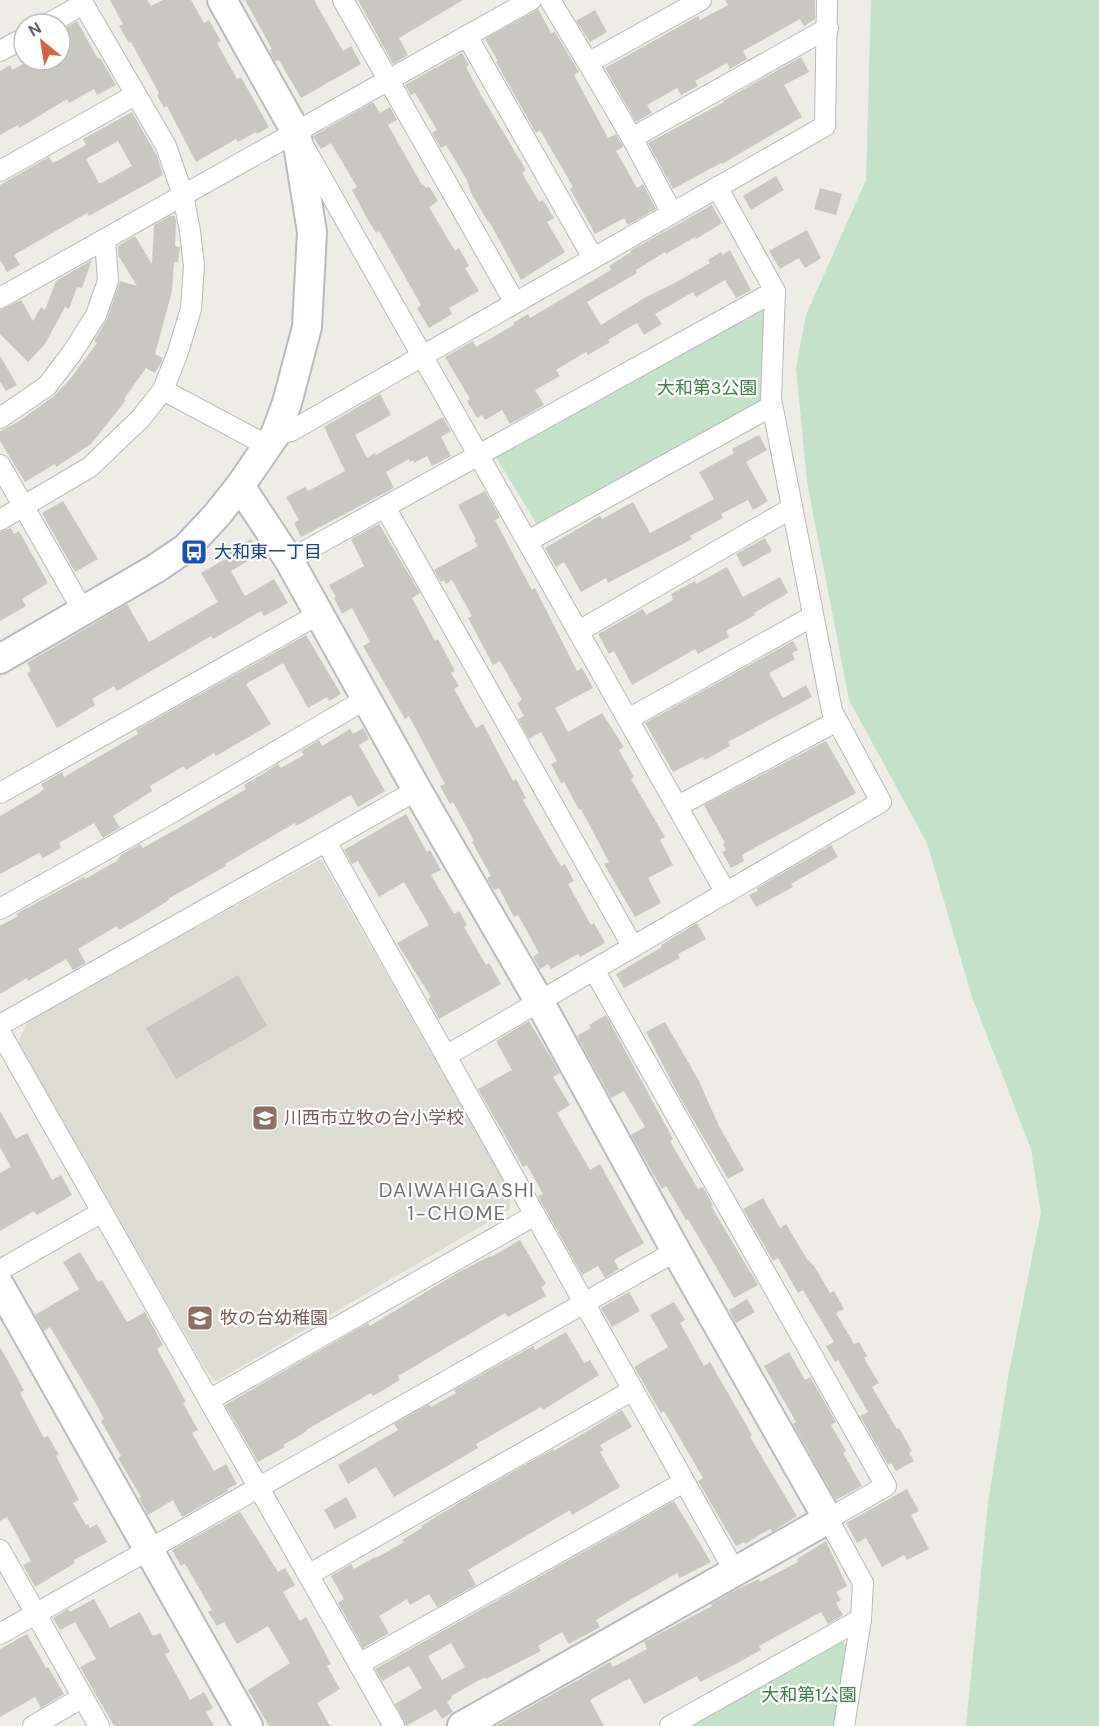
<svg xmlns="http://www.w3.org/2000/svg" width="1099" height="1726" font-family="'DM Sans','Noto Sans JP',sans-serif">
	<rect width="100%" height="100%" fill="#edede5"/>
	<path fill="#dddcd3" d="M321 859 511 1193 509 1210 215 1382 204 1367 18 1043 29 1019Z"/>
	<g fill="#c4e2c8">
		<path d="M871 0H1099V1726H966L988 1502 1009 1372 1041 1213 1031 1149 972 997 927 843 849 700 807 482 796 368 806 315 866 180Z"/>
		<path d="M761 310 766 311 767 318 761 407 539 528 496 457Z"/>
		<path d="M842 1641 849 1648 837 1726H692Z"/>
	</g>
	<g fill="#c9c7c1" fill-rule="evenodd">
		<path d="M110 0H147L151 6 163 0H191L204 23 209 20 221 41 217 43 237 79 241 77 269 127 257 134 256 132 238 142 236 139 196 162 167 106 164 108 157 95 159 93 131 42 129 43 119 26 123 24Z"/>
		<path d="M245 0H314L343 51 351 46 361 64 301 98 279 60 275 61 269 50 272 49Z"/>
		<path d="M358 0H463L399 38 408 55 393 64Z"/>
		<path d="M725 0H815V19L804 26 800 19 743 51 747 59 730 69 727 63 695 81 698 86 681 95 677 88 647 105 652 113 636 122 605 68 698 16 700 20 728 5Z"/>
		<path d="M538 9 551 33 555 32 579 72 574 75 608 138 616 134 622 144 623 147 616 151 637 188 643 184 656 209 628 225 624 218 595 234 570 189 573 187 540 130 536 133 496 62 498 61 485 39Z"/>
		<path d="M595 10 607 32 590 42 576 21Z"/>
		<path d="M77 21 98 59 100 58 116 85 97 95 94 89 69 103 67 99 19 128 18 125 0 135V71L10 65 12 70 30 60H60V31Z"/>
		<path d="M462 53 469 65 466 67 481 95 526 170 522 173 539 202 543 200 554 218 547 222 565 252 521 280 489 221 488 222 471 193 467 180 446 145 441 148 432 133 437 130 415 93 411 95 405 85Z"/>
		<path d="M801 57 809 72 784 85 802 117 722 164 721 163 673 189 648 143 724 102 723 101Z"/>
		<path d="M373 102 380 113 390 107 397 120 388 125 422 185 423 184 426 188 429 186 438 201 429 207 455 251 459 248 469 266 465 268 479 291 449 308 452 314 429 328 417 308 421 305 379 231 376 233 367 218 352 190 357 187 331 143 321 149 313 136Z"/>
		<path d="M132 112 157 156 163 175 89 216 87 213 14 255 20 265 7 272 1 261 0 262V185L49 157 53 163 86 145 83 139ZM118 141 132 166 101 183H99L86 159Z"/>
		<path d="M776 176 784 190 751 210 743 196Z"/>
		<path d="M820 188 842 194 836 215 814 209Z"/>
		<path d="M712 205 722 223 696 239 695 237 666 254 665 252 636 270 637 273 587 302 601 325 646 297 673 284 710 263 708 260 721 252 723 255 730 250 751 290 736 298 725 280 696 297 693 292 655 314 662 324 644 335 637 323 608 340 610 342 588 355 586 352 556 370 560 376 535 390 544 405 510 424 502 410 485 420 482 415 477 418 467 401 470 399 445 357 473 341 476 347 514 325 513 323 528 314 530 318 611 270 609 266 631 252 630 251Z"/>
		<path d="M170 216H175L176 221 175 246 180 247 178 262H174L172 291 155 354 163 358 161 363 155 373 146 368 124 399 126 400 91 444 56 467 55 464 25 482 0 441V431L18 422 54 396 70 379 97 343 94 341 107 319 120 281 137 286 118 255V246L135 236 152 264 154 225Z"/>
		<path d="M807 230 821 258 805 268 799 258 780 269 769 251Z"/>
		<path d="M92 260 82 288 77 287 69 309 65 307 45 344 28 362 0 334V310L21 300 33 321 41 307 45 310 56 281Z"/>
		<path d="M0 356 17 385 6 391 0 382Z"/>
		<path d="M380 394 391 415 355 435 367 458 375 453 376 455 443 417 451 431 441 437 451 456 432 466 427 456 414 463 413 460 410 462 409 459 386 472 394 488 301 537 294 523 299 520 286 497 305 487 308 491 345 471 324 427Z"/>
		<path d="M759 435 767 450 746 462 768 501 753 510 748 500 721 514 723 518 690 536 692 539 608 583 606 578 581 592 564 562 556 567 545 548 600 516 602 519 633 502 650 533 714 499 699 472 734 453 732 449Z"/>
		<path d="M485 491 500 517 495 520 532 590 535 588 577 671 582 668 593 688 555 708 568 732 602 713 624 747 619 750 634 777 631 779 665 837 660 840 673 865 648 878 661 903 635 917 604 864 609 862 581 809 579 810 564 782 561 783 551 764 557 761 541 732 529 739 518 719 524 716 517 703 522 700 500 661 493 665 468 618 472 616 452 580 446 584 444 580 441 582 434 570 478 546 474 540 476 539 458 505Z"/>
		<path d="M63 501 98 559 75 572 42 513Z"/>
		<path d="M379 524 420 593 412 598 435 641 438 639 455 671 451 673 459 686 454 689 476 728 483 724 513 781 516 779 526 798 523 800 545 839 561 866 565 864 574 881 568 884 591 925 594 923 605 943 580 957 578 954 551 969 548 964 540 969 533 957 539 953 518 915 514 917 499 888 494 890 487 878 491 876 472 842 474 841 453 802 450 804 440 786 445 784 409 716 405 719 363 646 370 642 352 608 342 614 334 598 336 597 329 585 364 566 351 539Z"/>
		<path d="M11 528 14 534 19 531 48 583 22 599 26 606 0 621V532Z"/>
		<path d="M765 538 772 551 743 567 736 554Z"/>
		<path d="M251 539 260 554 231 571 245 596 274 579 288 603 264 616 261 611 213 639 211 636 117 691 114 686 92 699 95 705 57 728 27 673 31 671 27 663 127 604 149 642 218 602 201 573 229 557 226 553Z"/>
		<path d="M727 567 743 597 780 577 788 593 754 613 755 615 726 631 729 637 698 654 695 649 632 685 614 651 609 654 598 634 643 609 646 615 673 600 671 594 695 581 696 584Z"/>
		<path d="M306 635 341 694 329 701 327 697 308 708 283 663 246 684 271 724 216 756 214 753 186 770 184 766 150 786 152 791 113 816 120 828 109 834 103 838 94 823 59 843 61 848 43 858 39 853 0 874V816L39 793 44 789 41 784 62 772 64 777 138 734 136 730Z"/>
		<path d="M793 641 798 650 792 653 795 659 769 673 783 698 806 685 812 697 728 742 730 746 705 760 703 757 673 772 645 723Z"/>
		<path d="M363 728 369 739 359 745 385 791 358 807 351 795 296 826 295 823 225 864 226 866 168 899 169 900 145 915 119 930 117 926 78 949 86 963 73 970 66 959 28 981 27 978 0 994V926L18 916 16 914 84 877 85 879 117 861 121 855 140 844 143 848 203 814 246 789 244 785 264 773 278 764 281 768 304 755 301 751 319 740 322 746 350 729 353 734Z"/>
		<path d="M826 741 856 793 756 847 742 855 744 861 731 868 722 852 726 850 723 844 725 843 704 805Z"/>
		<path d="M406 814 427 852 430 850 441 870 431 875 454 914 459 911 467 925 464 927 486 965 489 963 501 984 439 1019 428 999 431 997 397 943 429 925 404 882 379 897 358 861 352 864 344 850Z"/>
		<path d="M831 845 838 857 791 884 793 887 756 907 749 895 758 891 757 888Z"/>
		<path d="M697 923 706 939 678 954 680 958 624 988 616 974 662 947 661 945Z"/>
		<path d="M238 975 267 1026 176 1079 146 1028Z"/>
		<path d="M606 1015 673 1139 670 1141 698 1189 703 1187 713 1205 711 1206 758 1285 734 1298 688 1219 686 1220 666 1186 662 1189 631 1135 645 1127 624 1091 611 1098 577 1036 591 1028 589 1025Z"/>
		<path d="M529 1021 560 1073 553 1077 570 1105 557 1113 590 1170 600 1164 644 1243 614 1260 619 1269 605 1278 598 1266 582 1275 538 1196 543 1194 527 1165 523 1167 478 1089 512 1070 496 1041Z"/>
		<path d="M665 1022 698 1079 719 1126 744 1170 728 1179 679 1096 646 1032Z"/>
		<path d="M0 1111 16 1139 27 1133 52 1180 61 1175 72 1195 37 1215 34 1211 0 1231V1173L11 1167 0 1147Z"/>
		<path d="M763 1198 780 1228 786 1224 808 1261 809 1260 812 1265 813 1264 830 1293 834 1291 844 1309 836 1313 854 1344 859 1342 867 1356 864 1358 879 1383 872 1387 897 1429 899 1428 912 1451 909 1453 914 1461 896 1471 891 1463 888 1465 860 1416 868 1412 838 1360 835 1362 826 1346 834 1342 803 1290 798 1293 778 1258 773 1261 743 1209Z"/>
		<path d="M520 1240 546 1284 541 1287 546 1296 508 1317 505 1313 495 1319 398 1376 400 1380 373 1396 371 1393 306 1430 307 1431 283 1445 285 1447 258 1462 225 1405 368 1323 370 1326 459 1272 490 1256 491 1257Z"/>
		<path d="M80 1252 98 1282 102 1280 127 1322 145 1312 163 1345 157 1349 186 1402 183 1403 198 1430 192 1433 214 1471 226 1464 237 1484 227 1489 228 1491 182 1517 173 1500 148 1515 139 1498 141 1497 118 1458 121 1456 101 1421 104 1419 95 1402 50 1327 44 1331 35 1315 79 1289 63 1262Z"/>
		<path d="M629 1292 640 1311 612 1327 601 1308Z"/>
		<path d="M747 1299 755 1312 736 1323 729 1310Z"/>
		<path d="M674 1302 685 1320 680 1323 704 1366 710 1362 752 1435 750 1437 797 1516 772 1532 770 1529 745 1544 744 1542 736 1546 698 1481 703 1478 664 1411 661 1413 634 1367 668 1347 650 1315Z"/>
		<path d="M566 1332 584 1363 590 1360 599 1375 543 1410 541 1407 476 1444 478 1448 394 1497 376 1467 348 1484 338 1465 398 1430 394 1424 429 1404 431 1407 456 1393 454 1390 533 1346 535 1350Z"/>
		<path d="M0 1347 24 1390 20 1393 44 1438 48 1436 59 1455 56 1456 79 1500 73 1503 86 1525 88 1524 90 1528 97 1524 107 1542 74 1560 75 1563 35 1587 23 1565 31 1561 7 1517 0 1521Z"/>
		<path d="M789 1352 805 1380 810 1377 836 1422 831 1425 846 1451 843 1453 862 1486 836 1500 793 1424 796 1422 764 1366Z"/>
		<path d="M622 1410 632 1427 600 1445 603 1450 600 1452 620 1487 572 1515 570 1510 468 1570 476 1585 437 1607 429 1594 410 1605 407 1599 379 1616 389 1633 363 1648 338 1603 344 1599 331 1576 351 1564 354 1569 375 1557 376 1558 404 1542 402 1540 422 1528 421 1526 472 1495 553 1449 554 1451Z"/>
		<path d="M907 1489 919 1511 911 1515 929 1549 907 1560 904 1555 882 1567 866 1538 857 1543 846 1523Z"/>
		<path d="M346 1497 357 1517 335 1529 324 1510Z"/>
		<path d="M674 1501 711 1562 680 1578 677 1573 635 1597 596 1620 600 1627 569 1644 562 1632 538 1646 541 1651 486 1679 485 1677 451 1696 452 1698 447 1702 453 1712 442 1719 436 1709 406 1726 395 1704 422 1688 409 1666 382 1681 375 1669ZM451 1643 465 1667 442 1680 428 1656Z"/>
		<path d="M240 1512 278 1572 285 1568 295 1585 283 1592 300 1621 306 1617 331 1664 327 1666 340 1689 317 1703 330 1726H269L248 1690 290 1663 268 1626 237 1644 224 1622 217 1626 208 1612 212 1610 185 1564 181 1566 172 1550Z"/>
		<path d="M826 1541 847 1586 836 1592 841 1600 836 1603 843 1615 837 1619 828 1624 821 1612 759 1646 761 1650 734 1665 700 1682 697 1676 644 1704 630 1679 624 1681 590 1700 604 1726H496L610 1662 613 1667 647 1649 644 1642 712 1606 711 1604 730 1593 759 1579 760 1582 798 1562 797 1559Z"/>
		<path d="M94 1599 110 1628 140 1612 153 1636 160 1633 170 1652 165 1654 190 1700 204 1692 213 1708 206 1712 214 1726H114L80 1667 96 1659 75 1622 60 1630 53 1618 68 1609 70 1612Z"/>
		<path d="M27 1634 46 1668 48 1667 64 1694 41 1708 35 1697 0 1717V1649Z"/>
	</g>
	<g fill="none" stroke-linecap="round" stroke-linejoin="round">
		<defs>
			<g id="street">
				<path d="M343 0 515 303"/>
				<path d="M550 0 588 63 701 0"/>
				<path d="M48 24 83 4"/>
				<path d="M467 36 593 258"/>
				<path d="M0 51 24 38"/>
				<path d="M588 63 632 138"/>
				<path d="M303 145 726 893"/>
				<path d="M0 171 135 95"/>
				<path d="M672 213 632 138 828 28"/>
				<path d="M0 298 531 0"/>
				<path d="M163 390 268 446"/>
				<path d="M0 418 47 386 72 353 96 315 108 281 105 239"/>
				<path d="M275 435 291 431 825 126 827 0"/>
				<path d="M0 465 83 611"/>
				<path d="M385 507 633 947"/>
				<path d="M0 520 90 467 141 418 163 390 178 352 191 309 194 266 190 231 183 195 166 146 81 0"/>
				<path d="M528 541 772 406"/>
				<path d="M289 560 775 291"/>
				<path d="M579 631 792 508"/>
				<path d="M628 719 813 616"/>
				<path d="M0 793 319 614"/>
				<path d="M678 806 837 721"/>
				<path d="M326 842 735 1572"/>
				<path d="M0 909 157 821 366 699"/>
				<path d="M594 970 886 1486 828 1519 863 1583 861 1619 844 1726"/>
				<path d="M0 1025 417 790"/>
				<path d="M0 1032 394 1726"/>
				<path d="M446 1056 881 802 832 711 771 399 775 291 717 187"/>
				<path d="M0 1270 102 1212"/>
				<path d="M209 1400 535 1215"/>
				<path d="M0 1550 99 1726"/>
				<path d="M308 1575 633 1390"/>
				<path d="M0 1634 676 1251"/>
				<path d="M359 1664 684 1482"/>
				<path d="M33 1726 83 1697"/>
				<path d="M670 1726 861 1619"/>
			</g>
			<g id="secondary">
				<path d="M240 486 289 560 417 790 539 1001 676 1251 828 1519 462 1726"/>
				<path d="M0 659 155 569 186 548 216 516 240 486 275 435 287 403 307 327 312 232 296 132 222 0"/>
				<path d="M0 1286 248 1726"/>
			</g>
		</defs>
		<use href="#street" stroke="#b7b9bd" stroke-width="22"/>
		<use href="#secondary" stroke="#b8babf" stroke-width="32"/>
		<use href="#street" stroke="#fff" stroke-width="20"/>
		<use href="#secondary" stroke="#fff" stroke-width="28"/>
	</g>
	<defs>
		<symbol id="bus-square" viewBox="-11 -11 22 22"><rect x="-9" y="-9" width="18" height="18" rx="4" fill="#1a4fb4" stroke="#fff"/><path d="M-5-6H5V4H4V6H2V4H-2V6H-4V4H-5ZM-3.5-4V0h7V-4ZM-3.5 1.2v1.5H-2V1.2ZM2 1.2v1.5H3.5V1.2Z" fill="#fff"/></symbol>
		<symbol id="school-square" viewBox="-11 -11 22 22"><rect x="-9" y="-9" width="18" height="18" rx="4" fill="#8d6e63" stroke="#fff"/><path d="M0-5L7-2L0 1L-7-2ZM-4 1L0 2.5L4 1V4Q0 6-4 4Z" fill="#fff"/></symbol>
	</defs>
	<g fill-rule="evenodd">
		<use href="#bus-square" x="179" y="537" width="30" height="30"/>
		<use href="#school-square" x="250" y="1103" width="30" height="30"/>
		<use href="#school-square" x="185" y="1303" width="30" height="30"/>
	</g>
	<g text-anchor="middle" stroke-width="4.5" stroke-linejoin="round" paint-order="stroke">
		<g font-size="18" fill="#3f804b" stroke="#fff">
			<text x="707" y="394">大和第3公園</text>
			<text x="809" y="1701">大和第1公園</text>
		</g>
		<g font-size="18" fill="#164399" stroke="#fff" text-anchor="start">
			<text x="214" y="558">大和東一丁目</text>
		</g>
		<g font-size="18" fill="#785e54" stroke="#fff" text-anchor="start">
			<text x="284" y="1124">川西市立牧の台小学校</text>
			<text x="220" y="1324">牧の台幼稚園</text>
		</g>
		<g font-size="20" letter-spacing="1.5" fill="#6e7075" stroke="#fff">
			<text x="457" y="1197">DAIWAHIGASHI<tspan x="457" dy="23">1-CHOME</tspan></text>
		</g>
	</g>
	<g transform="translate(42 42) rotate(330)"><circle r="28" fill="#ffffff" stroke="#bebfc1" stroke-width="1.5"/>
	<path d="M0-4.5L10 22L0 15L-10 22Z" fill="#d56343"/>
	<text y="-9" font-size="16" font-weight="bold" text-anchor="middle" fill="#5d5f63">N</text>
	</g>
</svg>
